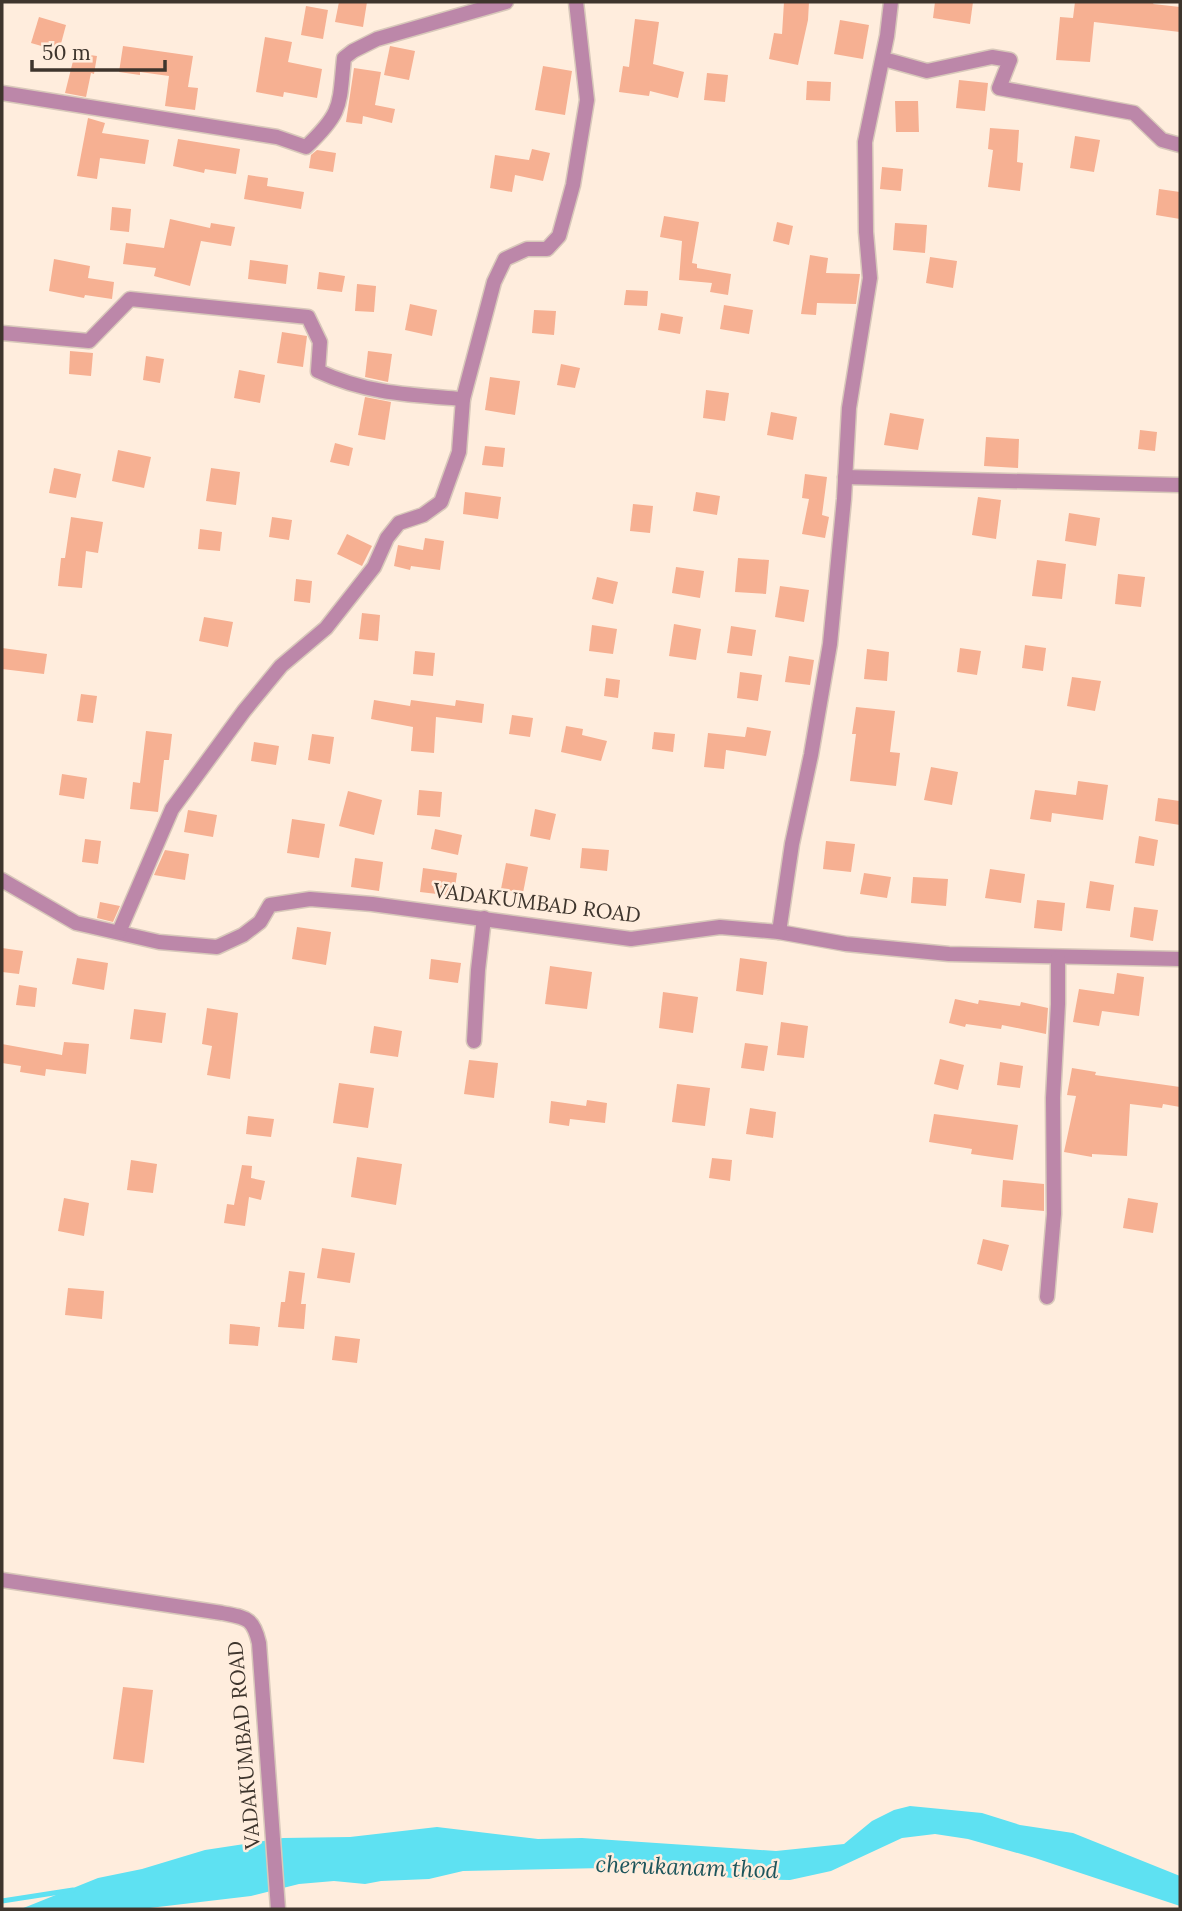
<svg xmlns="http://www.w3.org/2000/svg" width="1182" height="1911" font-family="Lora,serif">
	<rect width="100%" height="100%" fill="#ffeddd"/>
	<path fill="#5ee1f2" d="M910 1806 982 1813 1020 1825 1073 1833 1180 1876V1906L1035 1858 968 1839 935 1834 902 1838 831 1871 790 1880 739 1879 652 1867 463 1871 429 1879 381 1881 365 1884 334 1881 299 1884 251 1896 141 1909H21L98 1878 142 1869 205 1850 283 1838 350 1837 437 1827 538 1839 582 1838 776 1851 844 1844 872 1821 894 1810Z"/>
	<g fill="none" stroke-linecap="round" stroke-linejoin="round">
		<path stroke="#5ee1f2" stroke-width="5" d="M2 1901 73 1890"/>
	</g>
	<g fill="#f6b092">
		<path d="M339 2H367L363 27 335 22Z"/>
		<path d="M784 2H809L808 20 798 65 769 59 774 33 782 34Z"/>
		<path d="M935 2H973L970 24 933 18Z"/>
		<path d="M1075 2H1154L1153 4 1180 7V32L1094 22 1090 62 1056 60 1060 17 1073 18Z"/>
		<path d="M306 6 328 10 323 39 301 35Z"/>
		<path d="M39 17 66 25 59 51 31 43Z"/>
		<path d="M635 19 659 22 653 64 684 72 678 98 650 91 649 96 619 92 623 66 629 67Z"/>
		<path d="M840 20 869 25 863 59 834 54Z"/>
		<path d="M265 37 292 42 288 62 322 69 317 98 284 92 283 97 256 92Z"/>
		<path d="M123 46 193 56 188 87 198 88 195 110 165 106 169 76 140 72V75L119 72Z"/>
		<path d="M390 46 415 51 409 80 384 75Z"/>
		<path d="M75 53 97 56 94 74 91 73 86 97 65 93Z"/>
		<path d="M543 66 572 71 565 115 535 110Z"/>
		<path d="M354 68 381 72 375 105 395 109 392 123 363 116 362 124 346 122Z"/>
		<path d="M707 73 728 75 725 102 704 100Z"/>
		<path d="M959 80 988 83 985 111 956 108Z"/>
		<path d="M807 81 831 82 830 101 806 100Z"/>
		<path d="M895 101H918L919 132H896Z"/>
		<path d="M88 118 105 123 102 133 149 140 145 164 100 158 97 179 77 176Z"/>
		<path d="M990 128 1019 130 1017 162 1023 163 1020 191 988 187 993 150 988 149Z"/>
		<path d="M1075 136 1100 140 1094 172 1070 168Z"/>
		<path d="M178 139 240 149 236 174 205 169 204 173 173 166Z"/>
		<path d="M532 149 550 153 543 181 515 175 512 192 490 188 495 155 529 160Z"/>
		<path d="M317 150 336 153 333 172 309 168 311 155Z"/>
		<path d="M882 167 903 169 901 191 880 189Z"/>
		<path d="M248 175 268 178 267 186 304 192 301 209 244 199Z"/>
		<path d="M1159 189 1180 192V219L1156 215Z"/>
		<path d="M112 207 131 209 129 232 110 230Z"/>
		<path d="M664 216 699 222 692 263 697 264V268L731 274 728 295 710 292 712 283 679 280 682 241 660 237Z"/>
		<path d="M170 219 210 228 211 223 235 227 231 246 201 241 190 286 154 276 156 268 123 264 126 243 164 248Z"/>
		<path d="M777 222 793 226 789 245 773 241Z"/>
		<path d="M895 223 927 225 925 253 893 250Z"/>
		<path d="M810 255 828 258 826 273 860 274 856 304 817 303 816 315 801 314Z"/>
		<path d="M930 257 957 261 953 288 926 283Z"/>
		<path d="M54 259 90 266 88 278 114 282 112 299 85 295 84 298 49 291Z"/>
		<path d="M250 260 288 265 286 284 248 279Z"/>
		<path d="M319 272 345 276 342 292 317 289Z"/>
		<path d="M357 284 376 286 374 312 355 311Z"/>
		<path d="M626 290 648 291 647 306 624 305Z"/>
		<path d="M410 304 437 310 432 336 405 330Z"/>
		<path d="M724 305 753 310 749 334 720 329Z"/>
		<path d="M534 310 556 311 554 335 532 333Z"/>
		<path d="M661 313 683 317 680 334 658 330Z"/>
		<path d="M282 332 307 336 303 367 277 363Z"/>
		<path d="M70 351 93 353 91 376 69 374Z"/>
		<path d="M368 351 392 354 388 382 365 377Z"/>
		<path d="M146 356 164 359 160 383 143 380Z"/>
		<path d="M561 364 580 368 575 388 557 385Z"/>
		<path d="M239 370 265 375 260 403 234 398Z"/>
		<path d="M490 377 520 381 515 415 485 410Z"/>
		<path d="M706 390 729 393 725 421 703 418Z"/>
		<path d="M365 397 391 402 385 440 358 435Z"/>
		<path d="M771 412 797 417 793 440 767 435Z"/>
		<path d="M890 413 924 419 918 450 884 445Z"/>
		<path d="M1140 430 1157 432 1155 451 1138 449Z"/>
		<path d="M986 437 1019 439 1018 468 984 466Z"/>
		<path d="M335 443 353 448 349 466 330 462Z"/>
		<path d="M485 446 505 448 503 467 482 465Z"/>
		<path d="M118 450 151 457 144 488 112 481Z"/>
		<path d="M54 468 81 474 76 498 49 493Z"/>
		<path d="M211 468 240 472 236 505 206 501Z"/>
		<path d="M805 474 827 477 822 515 829 517 825 538 802 534 809 499 802 498Z"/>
		<path d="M465 492 501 497 498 519 463 514Z"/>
		<path d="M696 492 720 496 717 515 693 511Z"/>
		<path d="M978 497 1001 500 996 539 972 535Z"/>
		<path d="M633 504 653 506 650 533 630 531Z"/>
		<path d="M1069 513 1100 518 1096 546 1065 541Z"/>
		<path d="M71 517 103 522 98 553 86 551 82 588 58 586 61 558H65Z"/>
		<path d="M272 517 292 520 289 540 269 537Z"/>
		<path d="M200 529 222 532 220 551 198 549Z"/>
		<path d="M347 534 372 546 362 566 337 554Z"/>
		<path d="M425 538 444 541 440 570 411 566 410 570 394 566 398 545 423 550Z"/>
		<path d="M738 558 769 560 766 594 735 592Z"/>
		<path d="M1037 560 1066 564 1062 599 1032 596Z"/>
		<path d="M676 567 704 571 700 598 672 593Z"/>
		<path d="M1118 574 1145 577 1141 607 1115 604Z"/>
		<path d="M597 577 618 582 613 604 592 599Z"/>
		<path d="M296 579 312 581 310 603 294 601Z"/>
		<path d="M780 586 809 590 804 622 775 617Z"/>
		<path d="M362 613 380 615 378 641 359 639Z"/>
		<path d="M204 617 233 622 228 647 199 641Z"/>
		<path d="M674 624 701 629 696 660 669 656Z"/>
		<path d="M592 625 617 629 613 654 589 651Z"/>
		<path d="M731 626 756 630 752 656 727 653Z"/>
		<path d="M1025 645 1046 648 1043 671 1022 668Z"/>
		<path d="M2 648 47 654 44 674 2 669Z"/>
		<path d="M960 648 981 651 977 675 957 672Z"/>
		<path d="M867 649 889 652 887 681 864 679Z"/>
		<path d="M415 651 435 653 433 676 413 674Z"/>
		<path d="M789 656 814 660 810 685 785 682Z"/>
		<path d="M740 672 762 675 758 701 737 698Z"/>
		<path d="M1072 677 1101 681 1095 711 1067 706Z"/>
		<path d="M606 678 620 680 618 698 604 696Z"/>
		<path d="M81 694 97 696 93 723 77 721Z"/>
		<path d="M374 700 410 706 411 700 455 706 456 700 484 704 482 723 436 717 434 753 411 751 413 727 371 719Z"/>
		<path d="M856 707 895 711 890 752 900 753 896 786 850 781 856 734H852Z"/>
		<path d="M512 715 533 718 530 737 509 734Z"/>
		<path d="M566 726 583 729 582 735 607 741 601 761 561 752Z"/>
		<path d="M747 727 771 731 766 756 726 750 724 769 704 767 708 733 745 737Z"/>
		<path d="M146 731 172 734 169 760H164L158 812 130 809 133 782 140 783Z"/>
		<path d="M654 732 675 734 673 752 652 749Z"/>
		<path d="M312 734 334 737 330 764 308 760Z"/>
		<path d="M254 742 279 746 276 765 251 761Z"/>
		<path d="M931 767 958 772 952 805 924 800Z"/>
		<path d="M62 774 87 778 84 799 59 795Z"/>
		<path d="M1078 781 1108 785 1103 820 1052 813 1051 822 1030 819 1035 790 1076 795Z"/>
		<path d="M419 790 442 792 440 817 417 815Z"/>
		<path d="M348 791 382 800 374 835 339 826Z"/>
		<path d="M1158 798 1180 801V825L1155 821Z"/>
		<path d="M535 809 556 814 550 840 530 836Z"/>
		<path d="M188 810 217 815 213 837 184 832Z"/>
		<path d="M292 819 325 824 319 858 287 853Z"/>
		<path d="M435 829 462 835 458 855 431 849Z"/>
		<path d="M1139 836 1158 840 1154 866 1135 863Z"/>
		<path d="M85 839 101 841 98 864 82 862Z"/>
		<path d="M826 841 855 844 851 872 823 869Z"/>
		<path d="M582 848 609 850 607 871 580 868Z"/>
		<path d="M165 850 189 854 185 880 154 875Z"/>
		<path d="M355 858 383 862 379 891 351 887Z"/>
		<path d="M506 863 528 867 523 893 501 889Z"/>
		<path d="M423 868 457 873 454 896 420 892Z"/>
		<path d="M990 869 1025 874 1021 903 985 898Z"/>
		<path d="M864 873 891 877 887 898 860 894Z"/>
		<path d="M913 877 948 879 946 906 911 903Z"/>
		<path d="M1090 881 1114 885 1110 911 1086 908Z"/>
		<path d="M1037 900 1065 903 1062 931 1034 928Z"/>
		<path d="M100 902 120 906 113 922 97 918Z"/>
		<path d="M1134 907 1158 910 1153 941 1130 937Z"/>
		<path d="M297 927 331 932 326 965 292 959Z"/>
		<path d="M2 948 23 951 19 974 2 972Z"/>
		<path d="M77 958 108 963 104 990 72 984Z"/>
		<path d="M740 958 767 962 763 995 736 991Z"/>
		<path d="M431 959 461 963 458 983 429 979Z"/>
		<path d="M550 966 592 972 587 1009 545 1004Z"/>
		<path d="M1117 973 1144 977 1139 1016 1102 1011 1099 1026 1073 1022 1079 989 1114 994Z"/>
		<path d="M19 985 37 988 35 1007 16 1005Z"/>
		<path d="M663 992 698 997 693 1033 659 1028Z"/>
		<path d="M955 999 978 1004 979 1000 1020 1006 1021 1002 1048 1008 1046 1034 1002 1025 1001 1029 966 1024 965 1027 949 1023Z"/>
		<path d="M207 1008 238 1013 230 1079 207 1075 212 1046 202 1044Z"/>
		<path d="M134 1009 166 1013 162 1043 130 1039Z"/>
		<path d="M781 1022 808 1026 804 1058 777 1055Z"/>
		<path d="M374 1026 402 1031 398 1057 370 1053Z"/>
		<path d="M64 1042 89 1044 86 1074 46 1069 45 1076 20 1072 21 1066 2 1063V1044L62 1055Z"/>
		<path d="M745 1043 768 1046 764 1071 741 1068Z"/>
		<path d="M940 1059 964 1065 958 1090 934 1084Z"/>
		<path d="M469 1060 498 1063 494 1098 464 1094Z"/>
		<path d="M1000 1062 1023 1066 1020 1088 997 1085Z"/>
		<path d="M1072 1068 1096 1072 1095 1075 1180 1087V1107L1163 1104 1162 1108 1130 1104 1127 1156 1092 1154V1157L1064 1152 1076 1096 1067 1095Z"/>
		<path d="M339 1083 374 1088 368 1128 333 1123Z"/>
		<path d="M677 1084 710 1088 705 1126 672 1122Z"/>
		<path d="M587 1100 607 1103 605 1123 570 1119 569 1126 549 1123 551 1101 586 1106Z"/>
		<path d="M750 1108 776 1112 773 1138 746 1134Z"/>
		<path d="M934 1114 1018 1125 1013 1160 971 1154 972 1149 929 1142Z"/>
		<path d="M248 1116 274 1119 271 1137 246 1134Z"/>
		<path d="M357 1157 402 1164 396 1205 351 1197Z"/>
		<path d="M712 1158 732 1160 730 1181 709 1178Z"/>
		<path d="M131 1160 157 1164 153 1193 127 1190Z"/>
		<path d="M242 1165 252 1166 251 1178 265 1181 261 1200 249 1197 245 1226 224 1223 227 1204 234 1205Z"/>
		<path d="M1003 1180 1044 1184V1211L1001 1207Z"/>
		<path d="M64 1198 89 1203 84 1236 58 1231Z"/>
		<path d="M1128 1198 1158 1203 1153 1233 1123 1228Z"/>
		<path d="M983 1239 1009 1245 1002 1271 977 1264Z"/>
		<path d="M322 1248 355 1253 350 1283 317 1278Z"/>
		<path d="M289 1271 305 1273 301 1304H306L304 1329 278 1327 281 1302H285Z"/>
		<path d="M68 1288 104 1291 102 1319 65 1315Z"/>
		<path d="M230 1324 260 1327 258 1346 229 1344Z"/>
		<path d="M335 1336 360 1339 357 1363 332 1360Z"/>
		<path d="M123 1687 153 1690 144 1763 113 1759Z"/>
	</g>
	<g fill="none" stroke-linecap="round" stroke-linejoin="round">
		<defs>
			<g id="street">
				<path d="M891 61 927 71 992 57 1010 60 999 88 1134 113 1162 140 1180 145"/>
				<path d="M2 93 277 137 306 147C343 112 339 106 344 58L353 51 377 39 506 2"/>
				<path d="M2 333 89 341 130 299 308 317 320 342 318 371C367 394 411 395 463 399"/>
				<path d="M845 477 1180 485"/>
				<path d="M2 880 76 923 159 942 217 947 243 935 260 922 270 905 310 899 372 904 631 939 720 927 779 932 846 944 949 954 1180 959"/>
				<path d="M119 932 172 809 244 711 281 666 326 628 374 567 387 538 399 523 423 515 441 502 459 452 463 399 494 282 505 259 527 249H547L559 236 573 185 587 100 576 2"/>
				<path d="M779 932 792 844 811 755 830 644 844 499 849 408 870 278 866 232 865 142 887 36 891 2"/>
				<path d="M474 1041 478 970 484 918"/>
				<path d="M1047 1297 1054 1214 1053 1098 1058 1004V958"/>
				<path d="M2 1580 222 1613C246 1618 253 1617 259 1643L278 1909"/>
			</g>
		</defs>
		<use href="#street" stroke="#d8c8ba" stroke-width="17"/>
		<use href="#street" stroke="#bc87a9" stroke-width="14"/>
	</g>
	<g text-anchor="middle" stroke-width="5" stroke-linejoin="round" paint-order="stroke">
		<g font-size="21" fill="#3e352d" stroke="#ffeddd">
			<text transform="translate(537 903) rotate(7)" y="7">VADAKUMBAD ROAD</text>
			<text transform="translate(244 1745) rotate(-95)" y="7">VADAKUMBAD ROAD</text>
		</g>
		<g font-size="23" font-style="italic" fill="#1d555c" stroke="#ffeddd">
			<text transform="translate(687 1867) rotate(2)" y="8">cherukanam thod</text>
		</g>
	</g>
	<rect width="1182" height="1911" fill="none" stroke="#3e352d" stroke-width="7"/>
	<path d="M32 60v10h133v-10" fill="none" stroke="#3e352d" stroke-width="3.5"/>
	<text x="42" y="60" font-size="21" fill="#3e352d" stroke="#ffeddd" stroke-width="5" paint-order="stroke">50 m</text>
</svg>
